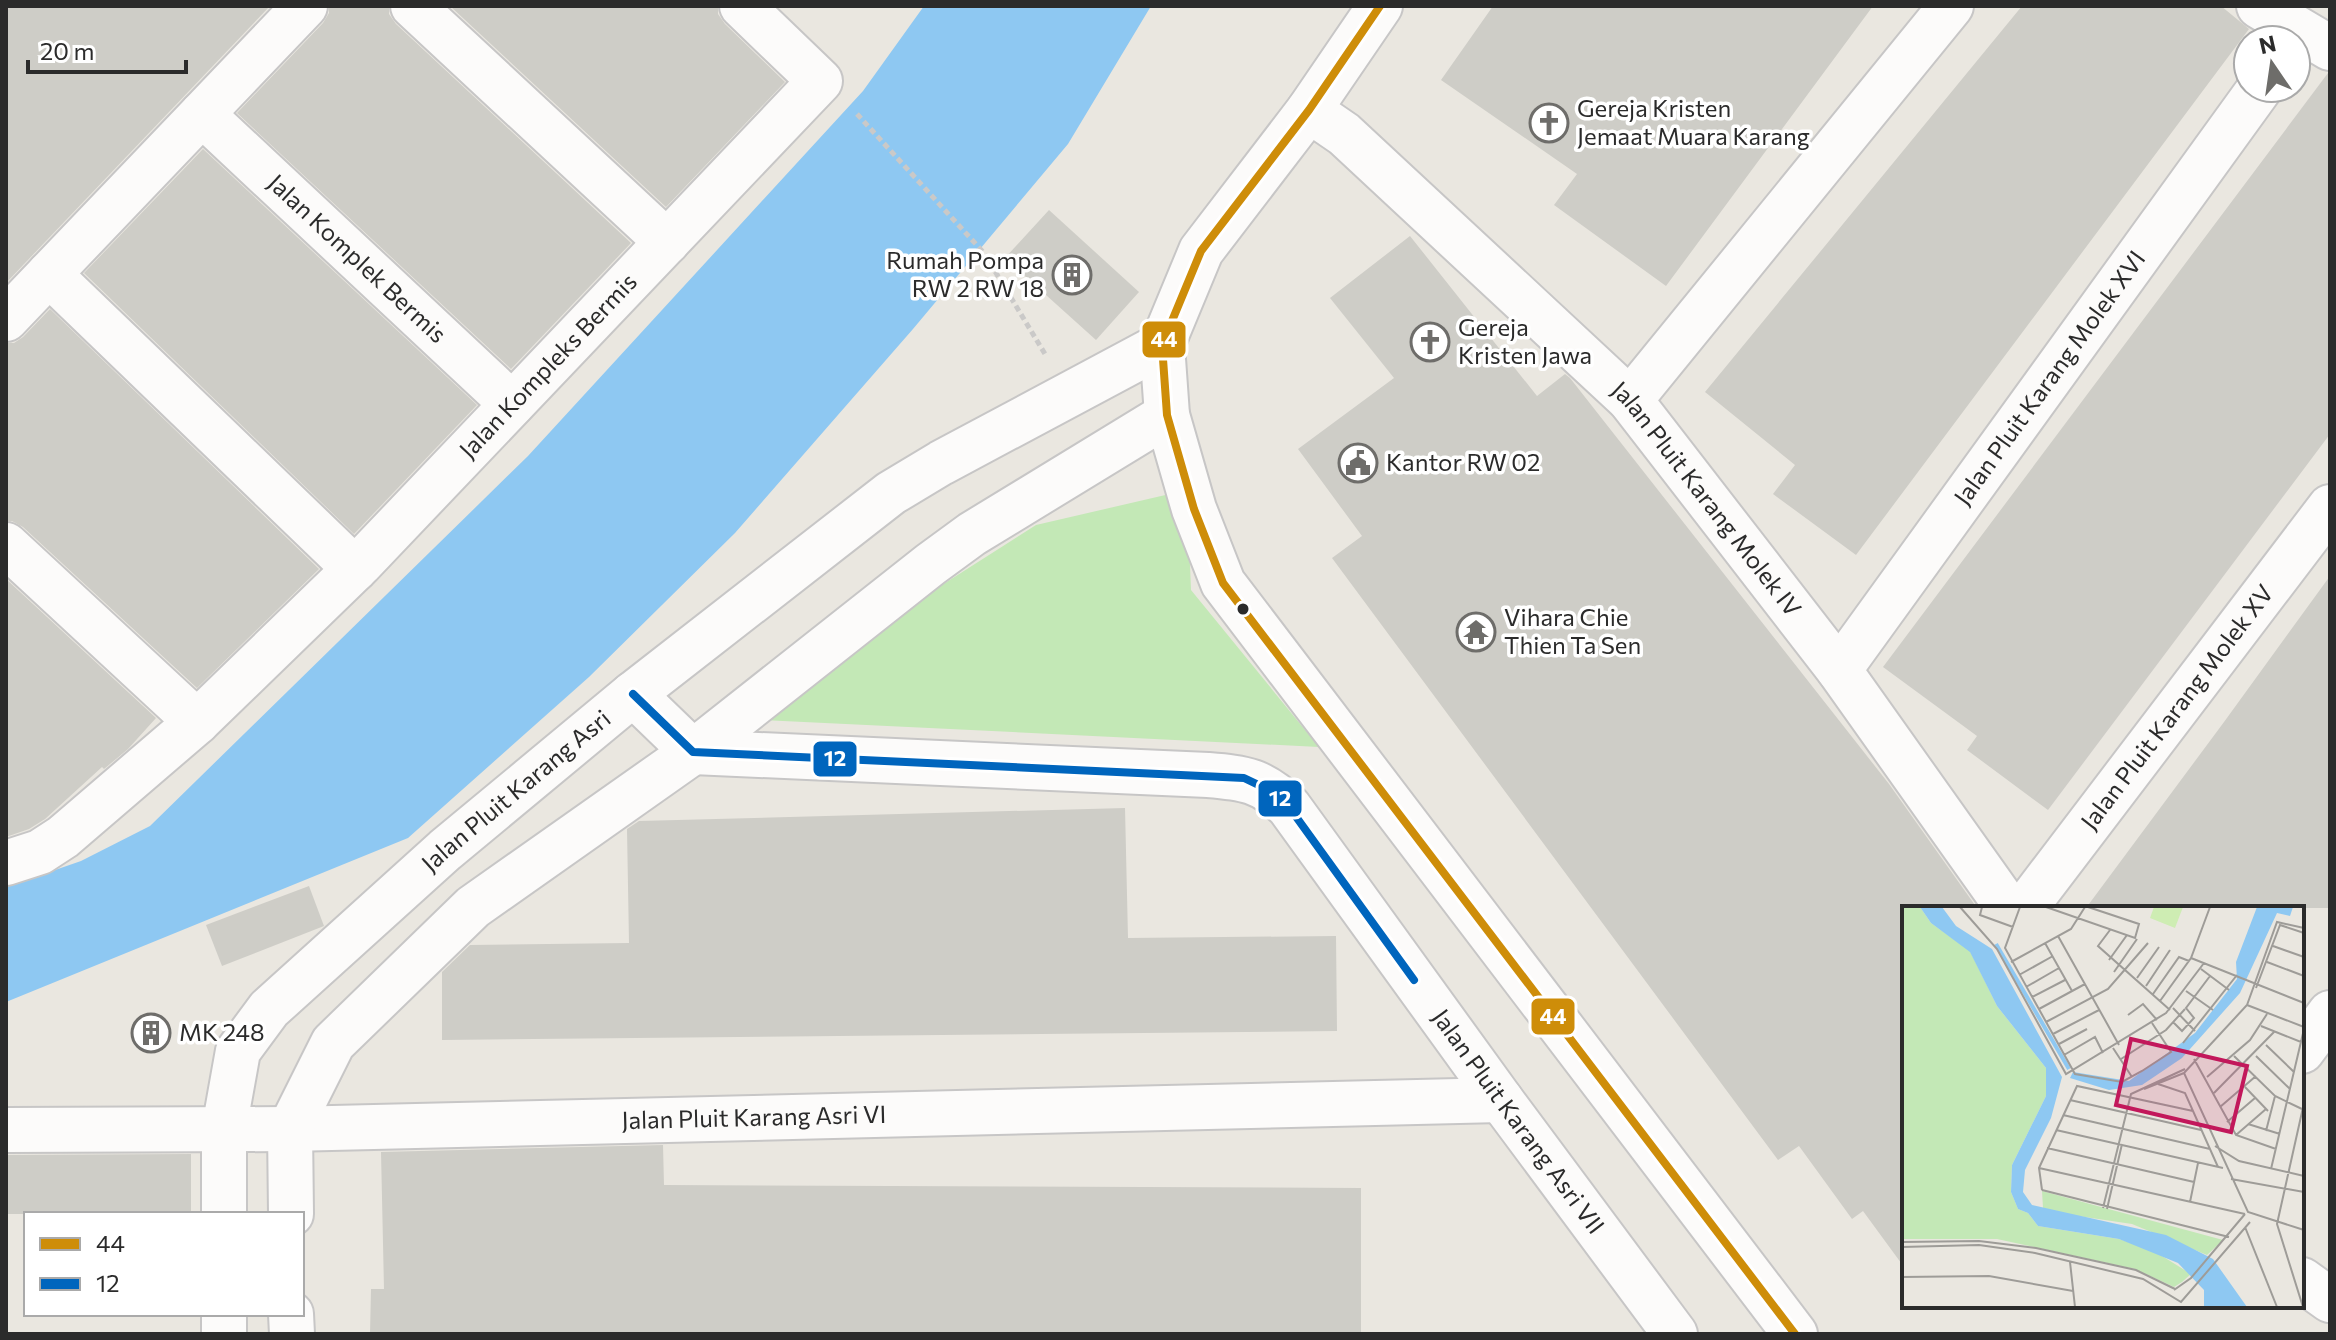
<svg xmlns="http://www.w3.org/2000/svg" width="2336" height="1340" font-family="Commissioner,sans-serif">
	<rect width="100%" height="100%" fill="#eae7e0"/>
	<path fill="#c3e8b6" d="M1187 490 1191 590 1319 747 723 718 743 712 1036 525Z"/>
	<path fill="#8ec8f2" d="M924 6H1151L1068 144 913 329 735 533 589 677 408 838 6 1002V887L81 861 150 826 528 456 863 91Z"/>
	<g fill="#cecdc7">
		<path d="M6 6H270L6 283Z"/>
		<path d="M329 6H389V14L396 24 631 243 511 369 237 113 323 23 329 13Z"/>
		<path d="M450 6H718V14L725 24 785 82 666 207Z"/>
		<path d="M1493 6H1873L1666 286 1554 205 1577 174 1441 80Z"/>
		<path d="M2022 6H2221L2249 29 1856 555 1773 494 1795 465 1705 392Z"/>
		<path d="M2328 73 2330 434 2048 810 1967 750 1977 736 1883 667Z"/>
		<path d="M203 149 477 405 354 534 84 273Z"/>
		<path d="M1049 210 1139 292 1096 340 1005 258Z"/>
		<path d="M1410 236 1537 396 1565 374 1570 378 1889 784 1977 908H1904V1267L1863 1211 1852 1219 1799 1146 1778 1160 1332 558 1362 536 1298 449 1394 378 1330 298Z"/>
		<path d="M50 309 319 569 197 688 23 527 12 521H6V343H14L23 337Z"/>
		<path d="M2330 576V908H2086L2224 722Z"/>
		<path d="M6 579 156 718 128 749 104 769 102 767 45 819 29 829 6 837Z"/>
		<path d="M1125 808 1128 938 1336 936 1337 1031 442 1040V972L470 945 629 943 627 829 639 821Z"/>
		<path d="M309 886 324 926 222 966 206 925Z"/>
		<path d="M663 1145 664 1185 1361 1188V1334H370L371 1289H384L381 1152Z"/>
		<path d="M191 1154V1214H6V1155Z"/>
	</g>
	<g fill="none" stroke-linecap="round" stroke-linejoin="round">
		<defs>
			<g id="minor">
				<path d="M413 6 667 242"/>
				<path d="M2259 6 2330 48"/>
				<path id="s1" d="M1309 110 1344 134 1630 400 1839 670 2008 908"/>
				<path id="s2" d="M202 114 512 404"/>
				<path d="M49 274 355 569"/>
				<path d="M6 319 305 6"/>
				<path d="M1630 400 1951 6"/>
				<path d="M6 545 197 722"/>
				<path id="s3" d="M1839 670 2260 88"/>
				<path id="s4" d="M633 694 693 752 1208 775C1245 778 1262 780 1289 807L1501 1100 1675 1334"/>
				<path id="s5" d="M6 863 40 852 63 837 197 722 360 564 820 81 742 6"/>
				<path id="s6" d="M2025 908 2330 507"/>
				<path d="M2302 1051 2330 1013"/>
				<path id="s7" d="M6 1130 290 1129 1501 1100"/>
				<path id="s8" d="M224 1214V1129L238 1051 269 1009 445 850 633 694 891 493 941 463 1162 345"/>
				<path d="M291 1214 290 1129 333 1043 473 907 693 752 931 564 972 534 1167 415"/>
				<path d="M2302 1280 2330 1300"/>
				<path d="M291 1314 292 1334"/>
				<path d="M224 1334V1314"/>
			</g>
			<path id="tertiary" d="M1380 6 1309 110 1201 251 1162 345 1167 415 1194 509 1223 583 1795 1334"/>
		</defs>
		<use href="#minor" stroke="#c7c6c6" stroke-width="48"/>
		<use href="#tertiary" stroke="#c7c6c6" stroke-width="48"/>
		<path stroke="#cac9c8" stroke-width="5" stroke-dasharray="6 4" stroke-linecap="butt" d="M857 114 984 253 1045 354"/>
		<use href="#minor" stroke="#fcfbfa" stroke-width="44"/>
		<use href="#tertiary" stroke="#fcfbfa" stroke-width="44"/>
		<defs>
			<path id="bus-1" d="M1380 6 1309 110 1201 251 1162 345 1167 415 1194 509 1223 583 1795 1334"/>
			<path id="bus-2" d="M633 694 693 752 1244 778 1273 792 1289 807 1414 980"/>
		</defs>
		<use href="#bus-1" stroke="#fff" stroke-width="14"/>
		<use href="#bus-2" stroke="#fff" stroke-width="14"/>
		<use href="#bus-1" stroke="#ce8d09" stroke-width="8"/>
		<use href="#bus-2" stroke="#0065bd" stroke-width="8"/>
	</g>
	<defs>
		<symbol id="church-ring" viewBox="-11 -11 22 22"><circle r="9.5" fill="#fff" stroke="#6e6d6a" stroke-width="1.5"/><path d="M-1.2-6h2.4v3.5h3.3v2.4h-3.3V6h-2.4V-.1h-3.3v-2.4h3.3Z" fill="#6e6d6a"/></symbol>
		<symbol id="building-ring" viewBox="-11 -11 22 22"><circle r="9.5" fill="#fff" stroke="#6e6d6a" stroke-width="1.5"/><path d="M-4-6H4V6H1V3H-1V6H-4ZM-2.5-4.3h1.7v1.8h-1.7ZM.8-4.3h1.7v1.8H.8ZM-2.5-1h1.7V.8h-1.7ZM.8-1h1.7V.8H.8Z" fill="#6e6d6a"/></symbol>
		<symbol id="civic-ring" viewBox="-11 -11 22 22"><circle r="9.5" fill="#fff" stroke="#6e6d6a" stroke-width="1.5"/><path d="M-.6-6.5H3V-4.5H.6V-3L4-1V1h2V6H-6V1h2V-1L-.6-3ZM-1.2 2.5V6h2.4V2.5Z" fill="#6e6d6a"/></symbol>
		<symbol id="temple-ring" viewBox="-11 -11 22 22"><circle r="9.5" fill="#fff" stroke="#6e6d6a" stroke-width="1.5"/><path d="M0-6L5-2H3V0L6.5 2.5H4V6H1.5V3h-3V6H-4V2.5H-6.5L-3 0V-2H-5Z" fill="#6e6d6a"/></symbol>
	</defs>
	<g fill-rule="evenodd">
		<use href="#church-ring" x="1527" y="101" width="44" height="44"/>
		<use href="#building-ring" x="1050" y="253" width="44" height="44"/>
		<use href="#church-ring" x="1408" y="320" width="44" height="44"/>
		<use href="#civic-ring" x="1336" y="441" width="44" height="44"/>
		<use href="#temple-ring" x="1454" y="610" width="44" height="44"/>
		<use href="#building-ring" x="129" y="1011" width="44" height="44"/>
	</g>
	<circle fill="#2b2b2b" stroke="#fff" stroke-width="3" cx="1243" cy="609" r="7"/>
	<g text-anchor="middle" stroke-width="7" stroke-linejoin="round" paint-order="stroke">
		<g font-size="24" fill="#2b2b2b" stroke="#fff" text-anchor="start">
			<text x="1577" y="117">Gereja Kristen<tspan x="1577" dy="28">Jemaat Muara Karang</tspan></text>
			<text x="1044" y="269" text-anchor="end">Rumah Pompa<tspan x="1044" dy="28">RW 2 RW 18</tspan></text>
			<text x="1458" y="336">Gereja<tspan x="1458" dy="28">Kristen Jawa</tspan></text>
			<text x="1386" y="471">Kantor RW 02</text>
			<text x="1504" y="626">Vihara Chie<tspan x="1504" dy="28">Thien Ta Sen</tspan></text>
			<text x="179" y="1041">MK 248</text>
		</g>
		<g font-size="24" fill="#2b2b2b" stroke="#fff">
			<text dy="8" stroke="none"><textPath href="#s2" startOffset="212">Jalan Komplek Bermis</textPath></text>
			<text dy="8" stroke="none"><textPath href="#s5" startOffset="740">Jalan Kompleks Bermis</textPath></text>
			<text dy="8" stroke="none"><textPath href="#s3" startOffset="360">Jalan Pluit Karang Molek XVI</textPath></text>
			<text dy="8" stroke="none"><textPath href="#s1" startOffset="558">Jalan Pluit Karang Molek IV</textPath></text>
			<text dy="8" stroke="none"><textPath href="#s6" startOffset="252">Jalan Pluit Karang Molek XV</textPath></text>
			<text dy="8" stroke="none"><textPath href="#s8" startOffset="546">Jalan Pluit Karang Asri</textPath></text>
			<text dy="8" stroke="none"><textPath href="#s7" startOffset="748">Jalan Pluit Karang Asri VI</textPath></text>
			<text dy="8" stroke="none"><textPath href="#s4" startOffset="1078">Jalan Pluit Karang Asri VII</textPath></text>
		</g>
	</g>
	<g transform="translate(1902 906)">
		<rect width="402" height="402" fill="#eae7e0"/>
		<path d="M0 1H18L29 17 68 45 95 100 144 162V190L110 259 109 286 116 303 126 307 136 320 217 333 252 345 289 368 280 376 272 381 233 363 95 333H0ZM140 285 321 334 305 349 230 318 149 306 141 302Z" fill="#c3e8b6"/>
		<path d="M252 1H281L273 22 248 12Z" fill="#ceedb3"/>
		<path d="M18 1H40L54 20 90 43 160 171 149 212 123 264 121 286 130 299 264 329 311 353 345 401H302V384L276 357 217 333 136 320 126 307 116 303 109 286 110 259 144 190V162L95 100 68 46 29 17ZM355 1H391L388 10 375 7 338 87 280 152 240 179 207 184 168 172 171 166 227 175 293 127 335 73 334 56Z" fill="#8ec8f2"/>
		<path fill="none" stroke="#8ec8f2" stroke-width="4" d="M94 38 167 163"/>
		<path fill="none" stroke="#9e9c98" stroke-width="2" d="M58 1 95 43 164 168 264 107 302 57M80 1 78 9 111 21M118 1 103 42 173 168 220 176 240 165 269 146 250 117M144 1 233 32 237 18 186 1M402 22 375 16 345 99 282 167 346 306 402 324M208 24 196 40 268 104M156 30 217 139M143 37 170 85M371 40 402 51M289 52 402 97M207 54 225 29M109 56 169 23 183 1M365 56 402 70M299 63 327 84M212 66 235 33M117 69 151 50M235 72 257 41M244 80 268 44M124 81 157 62M354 82 378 19 402 27M284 85 311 104M251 88 277 51 287 55M130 91 163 74M258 95 289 52 308 1M345 99 402 121M271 102 293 125M137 103 183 78M226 109 241 98 255 114M144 116 206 83 246 37M271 116 280 125 292 112 284 102 308 70M359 120 399 136M151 128 197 104M281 137 335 69M157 138 185 123M364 139 392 166M211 142 230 171M162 149 193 131 201 147M332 150 373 190 400 203M354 150 388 183M219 153 264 124 283 103M292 153 334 229 374 243M305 171 348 134 365 108M256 178 283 187 316 261M343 181 366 205M242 183 282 167M312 187 372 126M168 194 299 224M318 201 354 170M161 209 308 243M325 216 353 192M346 218 378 228M154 224 321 262M364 225 373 190M334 229 364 203M313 240 337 255 402 270M145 242 292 276M137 262 343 308M369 263 402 123M329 273 402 286M140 284 137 262 175 180 291 205M140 284 327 331M288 296 296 257M201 302 229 188 283 163M205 303 220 238M343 321 375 401M0 336 77 335 134 342 234 364 273 383M0 341 77 339 133 347 241 373 279 396 348 316M168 356 173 401M0 371 87 370 171 385M272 384 289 372 343 308M401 401 375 318 402 197"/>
		<path fill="#c2185b" fill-opacity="0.15" stroke="#c2185b" stroke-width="4" d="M229 133 345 160 329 226 214 199Z"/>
		<rect width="402" height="402" fill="none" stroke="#2b2b2b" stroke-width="4"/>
	</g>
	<g stroke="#fff" stroke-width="3">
		<rect x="1141" y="320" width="46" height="39" rx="8" fill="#ce8d09"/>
		<rect x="812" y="740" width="46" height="38" rx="8" fill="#0065bd"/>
		<rect x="1257" y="779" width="46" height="39" rx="8" fill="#0065bd"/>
		<rect x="1530" y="997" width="46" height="39" rx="8" fill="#ce8d09"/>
	</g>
	<g font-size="22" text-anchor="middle" font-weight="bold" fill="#fff">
		<text x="1164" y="347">44</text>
		<text x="835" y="766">12</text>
		<text x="1280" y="806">12</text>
		<text x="1553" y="1024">44</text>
	</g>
	<rect width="2336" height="1340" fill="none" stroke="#2b2b2b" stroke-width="16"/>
	<rect x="24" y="1212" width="280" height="104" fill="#ffffff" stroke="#aaaaaa" stroke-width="2"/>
	<rect x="40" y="1238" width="40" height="12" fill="#ce8d09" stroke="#aaaaaa" stroke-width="2"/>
	<text x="96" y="1252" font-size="24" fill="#2b2b2b">44</text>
	<rect x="40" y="1278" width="40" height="12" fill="#0065bd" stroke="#aaaaaa" stroke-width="2"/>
	<text x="96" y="1292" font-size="24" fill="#2b2b2b">12</text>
	<g transform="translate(2272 64) rotate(347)"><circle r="38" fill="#ffffff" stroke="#aaaaaa" stroke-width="2"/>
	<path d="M0-6L14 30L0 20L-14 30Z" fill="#6e6d6a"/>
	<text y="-12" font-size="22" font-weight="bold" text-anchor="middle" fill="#2b2b2b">N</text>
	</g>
	<path d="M28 60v12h158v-12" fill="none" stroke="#2b2b2b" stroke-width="4"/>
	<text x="40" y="60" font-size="24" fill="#2b2b2b" stroke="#ffffff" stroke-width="6" paint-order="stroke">20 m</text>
</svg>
